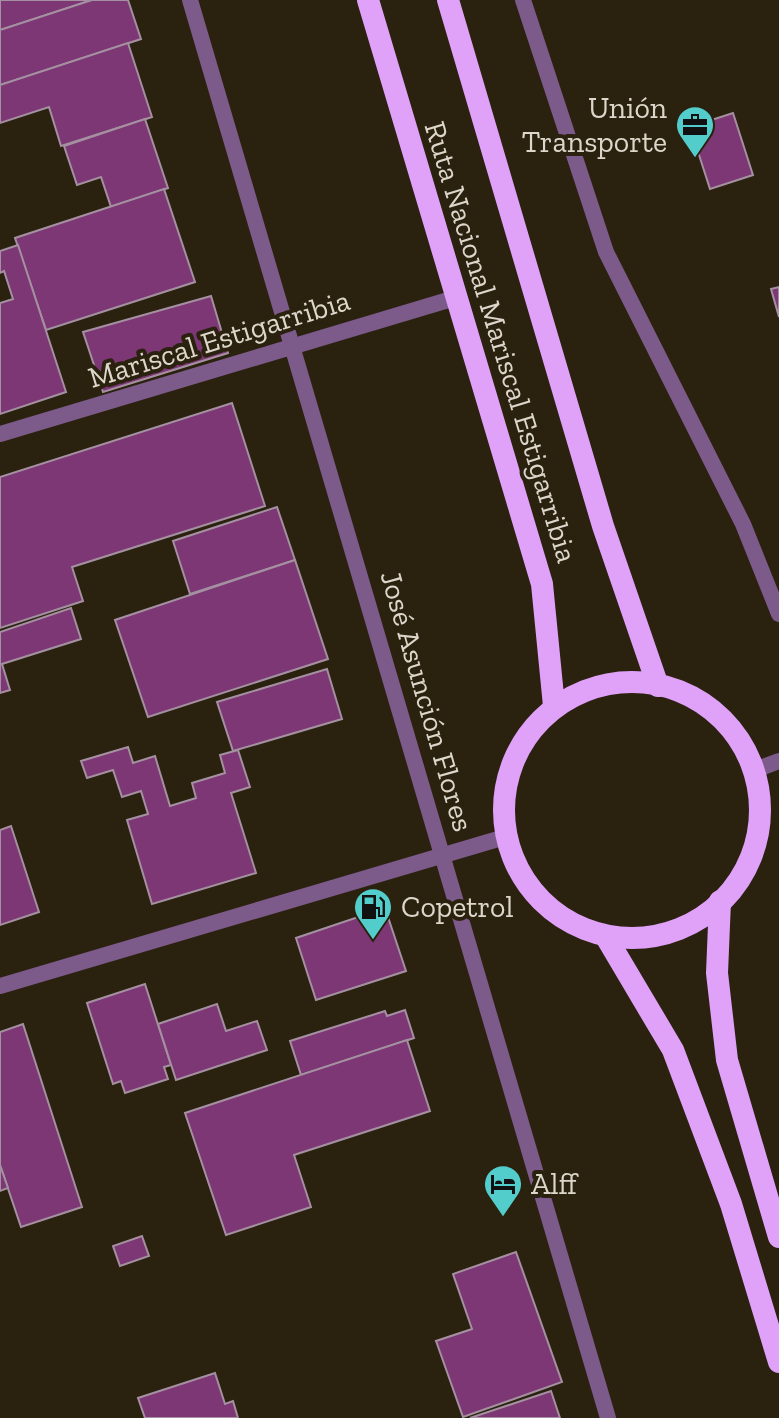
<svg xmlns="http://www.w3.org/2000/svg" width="779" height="1418" font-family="'Zilla Slab',serif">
	<rect width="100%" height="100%" fill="#2a210f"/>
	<g fill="#7c3774" stroke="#a490a0" stroke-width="2">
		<path d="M0 0H92L0 30Z"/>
		<path d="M92 0H128L141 39 0 85V30Z"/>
		<path d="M128 43 152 117 61 146 49 107 0 123V85Z"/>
		<path d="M733 113 753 175 710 189 690 127Z"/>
		<path d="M145 119 168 188 111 207 101 177 77 185 64 146Z"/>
		<path d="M164 189 195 282 46 330 15 238Z"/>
		<path d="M18 245 66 392 0 414V303L13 299 4 271 0 273V251Z"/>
		<path d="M779 287V317L771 289Z"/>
		<path d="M211 296 228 353 103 392 83 332Z"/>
		<path d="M232 403 265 506 72 567 83 601 0 628V477Z"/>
		<path d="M277 507 295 560 190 594 173 541Z"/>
		<path d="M295 560 328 659 148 717 115 620Z"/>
		<path d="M71 608 81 639 2 664 10 690 0 693V632Z"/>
		<path d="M327 669 342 719 233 751 217 702Z"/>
		<path d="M128 747 133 763 155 756 170 806 196 798 192 783 225 773 220 755 238 750 250 787 231 793 256 873 152 904 127 820 148 814 141 791 122 797 113 770 87 778 81 761Z"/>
		<path d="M11 826 39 912 0 925V830Z"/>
		<path d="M385 908 406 971 316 1000 296 938Z"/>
		<path d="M145 984 171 1065 164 1067 168 1079 125 1093 121 1081 113 1084 87 1003Z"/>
		<path d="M217 1004 226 1031 257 1021 267 1050 176 1080 158 1024Z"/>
		<path d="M405 1010 414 1038 301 1075 290 1041 385 1011 387 1016Z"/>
		<path d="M23 1024 82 1207 21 1227 0 1165V1032Z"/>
		<path d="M407 1040 430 1111 294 1155 311 1207 226 1235 185 1113Z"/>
		<path d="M0 1165 8 1188 0 1191Z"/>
		<path d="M142 1236 149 1256 120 1266 113 1246Z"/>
		<path d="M516 1252 562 1382 463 1417 436 1341 472 1329 453 1274Z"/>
		<path d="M215 1373 225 1404 233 1401 238 1418H145L138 1398Z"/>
		<path d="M551 1391 560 1418H470Z"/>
	</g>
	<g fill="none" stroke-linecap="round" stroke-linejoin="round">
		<g stroke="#7c5a89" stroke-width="16">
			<path d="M190 0 608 1418"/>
			<path d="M523 0 606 252 743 524 779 614"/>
			<path d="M0 434 455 298"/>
			<path d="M755 770 779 761"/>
			<path d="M0 986 505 837"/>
		</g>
		<g stroke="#e0a2f8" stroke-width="22">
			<path d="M368 0 542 584 554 706"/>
			<path d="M448 0 603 526 658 686"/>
			<circle cx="632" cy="810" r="128"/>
			<path d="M720 901 717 973 727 1060 779 1237"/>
			<path d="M606 937 673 1050 731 1204 779 1362"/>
		</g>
	</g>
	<defs>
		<symbol id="office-pin" viewBox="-11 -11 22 30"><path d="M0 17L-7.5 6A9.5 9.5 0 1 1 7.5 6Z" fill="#53cdcb" stroke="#2a210f"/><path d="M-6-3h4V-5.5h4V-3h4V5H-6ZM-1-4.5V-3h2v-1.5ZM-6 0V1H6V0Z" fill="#111"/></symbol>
		<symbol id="fuel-pin" viewBox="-11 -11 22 30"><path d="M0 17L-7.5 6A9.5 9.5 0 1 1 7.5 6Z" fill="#53cdcb" stroke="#2a210f"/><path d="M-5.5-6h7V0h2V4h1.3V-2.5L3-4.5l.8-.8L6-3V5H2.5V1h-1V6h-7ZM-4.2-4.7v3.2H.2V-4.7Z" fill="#111"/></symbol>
		<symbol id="hotel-pin" viewBox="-11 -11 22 30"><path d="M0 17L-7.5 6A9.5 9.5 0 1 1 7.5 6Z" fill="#53cdcb" stroke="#2a210f"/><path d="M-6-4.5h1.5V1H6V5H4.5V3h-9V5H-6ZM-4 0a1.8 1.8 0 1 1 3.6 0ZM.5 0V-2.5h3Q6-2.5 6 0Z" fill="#111"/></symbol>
	</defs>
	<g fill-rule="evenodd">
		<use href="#office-pin" x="673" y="103" width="44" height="60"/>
		<use href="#fuel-pin" x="351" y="885" width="44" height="60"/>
		<use href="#hotel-pin" x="481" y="1162" width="44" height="60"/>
	</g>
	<g text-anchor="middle" stroke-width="8" stroke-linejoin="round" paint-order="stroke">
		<g font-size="30" fill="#ddd7cb" stroke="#2a210f" text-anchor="start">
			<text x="667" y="118" text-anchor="end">Unión<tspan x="667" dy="34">Transporte</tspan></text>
			<text x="401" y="917">Copetrol</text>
			<text x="531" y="1194">Alff</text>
		</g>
		<g font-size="30" fill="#ddd7cb" stroke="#2a210f">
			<text transform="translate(219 339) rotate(-17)" y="10">Mariscal Estigarribia</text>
			<text transform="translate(501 342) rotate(73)" y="10">Ruta Nacional Mariscal Estigarribia</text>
			<text transform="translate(427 701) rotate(74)" y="10">José Asunción Flores</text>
		</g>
	</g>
</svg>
